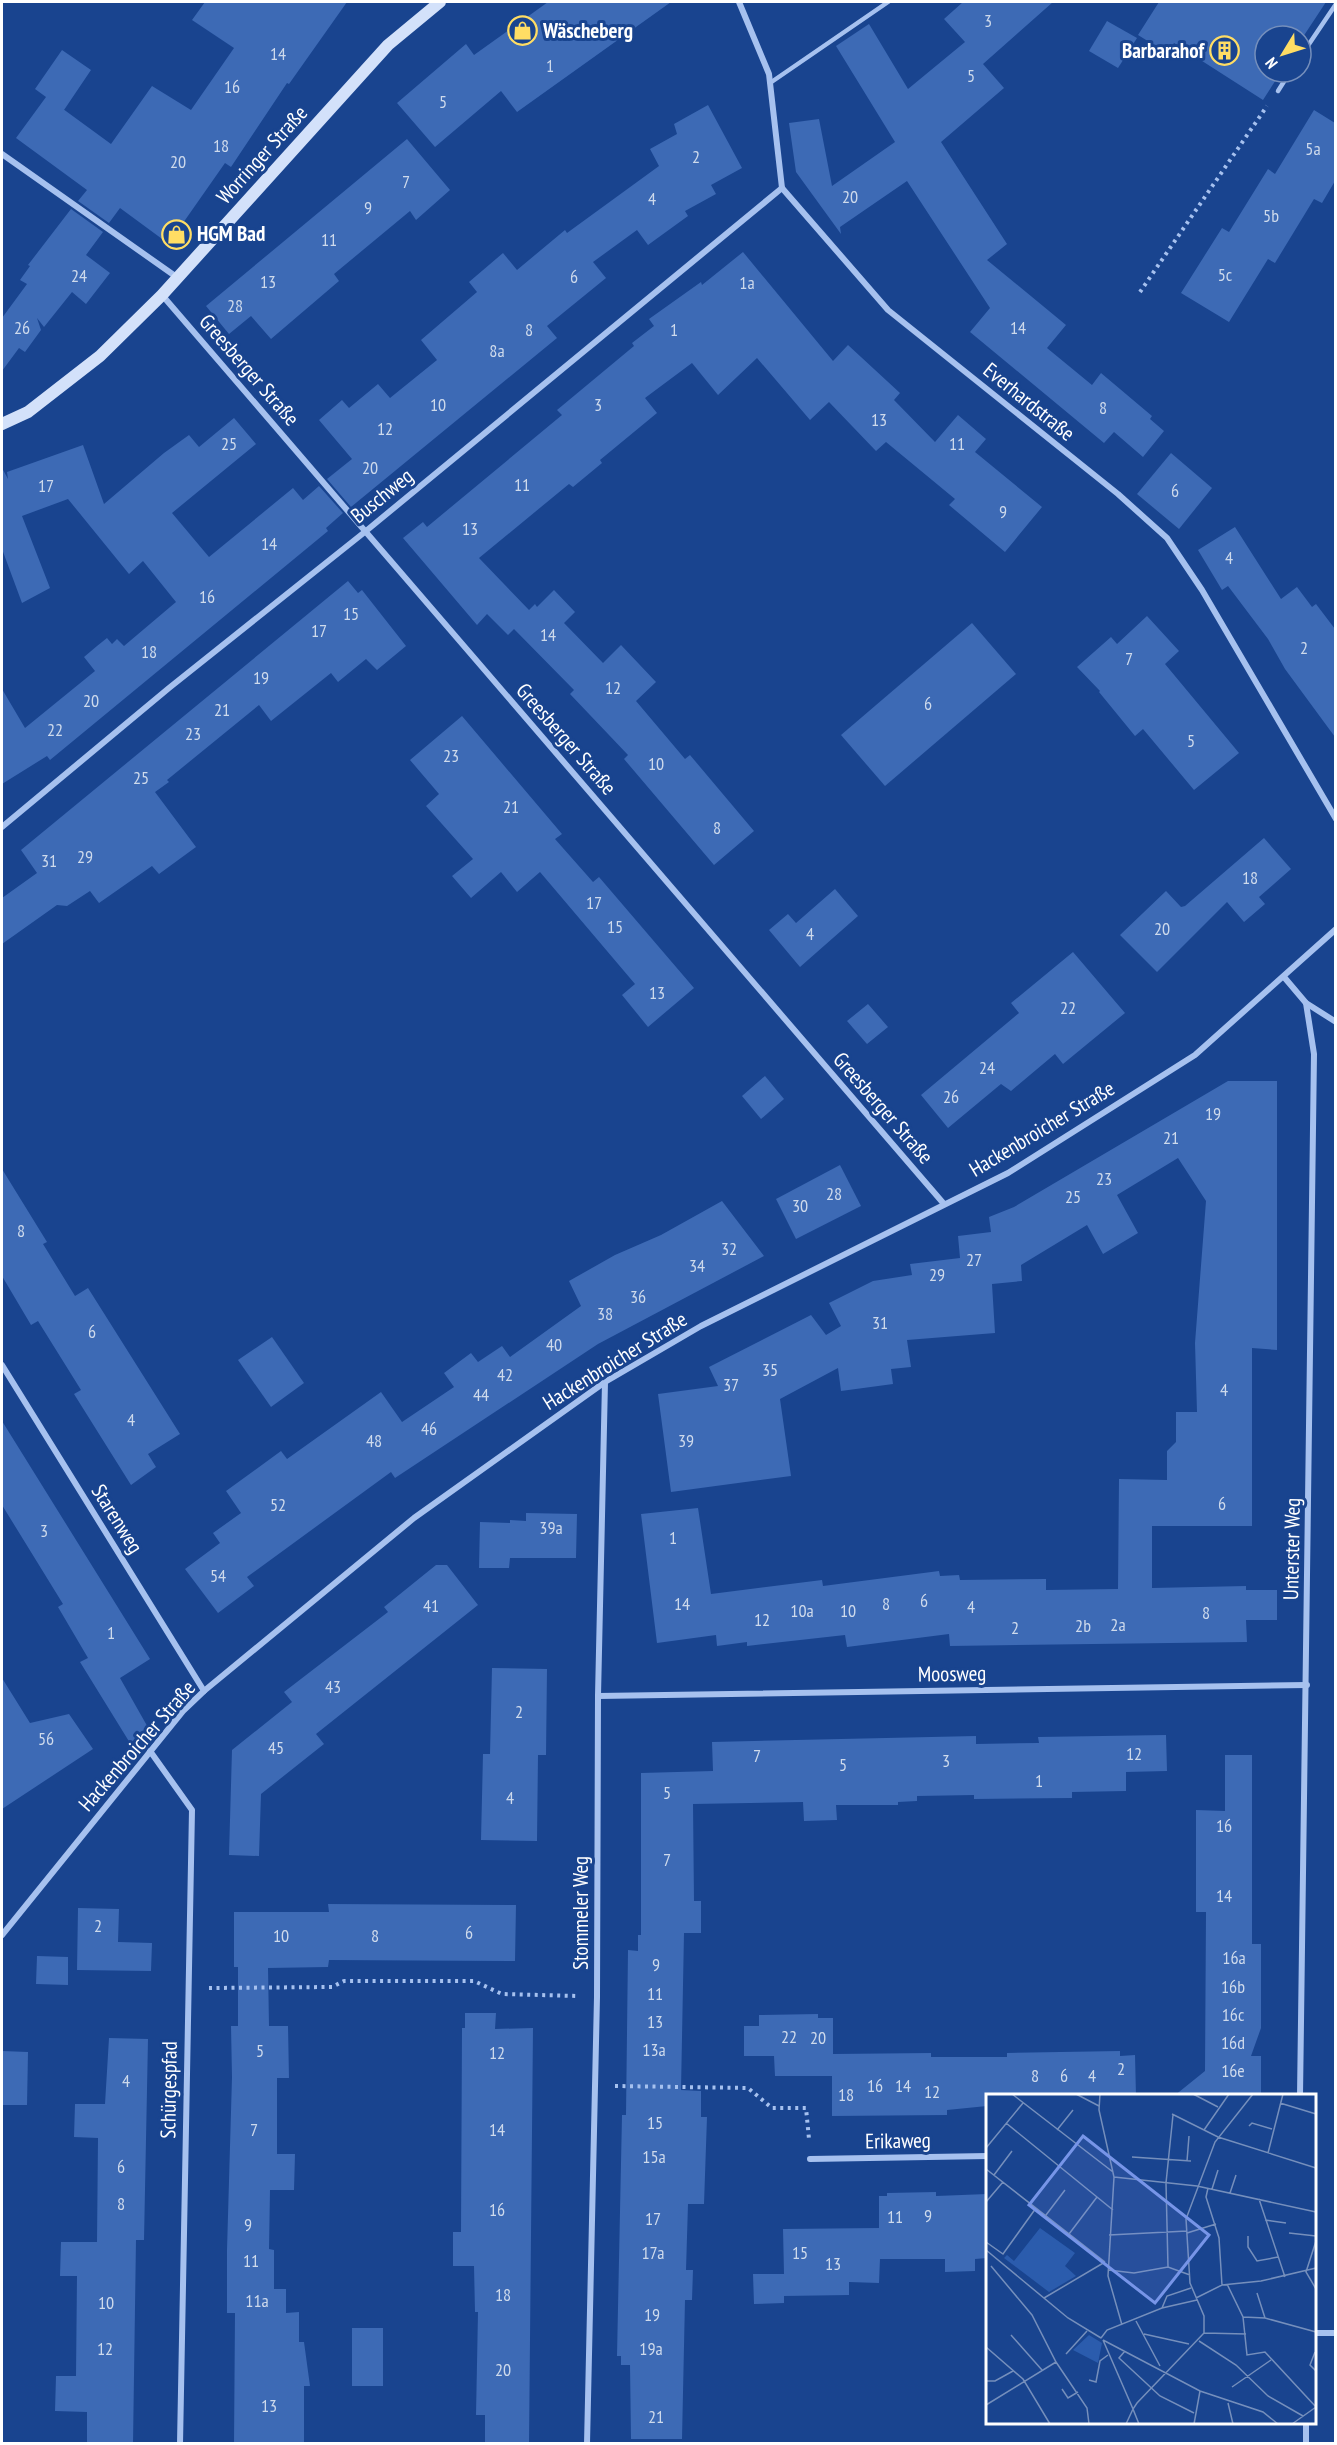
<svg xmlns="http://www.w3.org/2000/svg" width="1337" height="2445" font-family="'PT Sans Narrow',sans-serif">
	<rect width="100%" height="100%" fill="#19448f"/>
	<g fill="#3d6ab5">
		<path d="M205 2H347L289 84 287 83 231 167 225 163 183 223 188 227 173 247 120 208 109 223 78 201 87 190 16 138 46 97 35 89 62 50 91 70 64 110 59 106 111 144 152 86 191 110 234 48 192 20Z"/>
		<path d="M548 2H671L517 112 501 91 435 147 397 103 466 44 474 55Z"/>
		<path d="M963 2H1053L983 64 1004 88 941 142 1007 244 987 260 1066 325 1047 348 1092 385 1101 373 1152 416 1150 419 1164 431 1143 457 1114 432 1104 443 970 332 990 308 907 181 840 227 841 234 796 172 789 123 819 119 832 186 895 142 836 46 869 24 908 89 965 42 944 19Z"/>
		<path d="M1159 2H1326L1301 40V36H1265V72H1281L1263 100 1174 43 1167 53 1138 35Z"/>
		<path d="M1107 21 1137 38 1118 68 1089 51Z"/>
		<path d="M708 105 742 168 711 185 716 194 685 211 688 216 648 245 637 230 593 262 606 278 547 326 557 338 351 507 327 479 352 459 319 420 342 400 349 408 378 384 390 398 437 360 421 340 477 292 469 282 503 253 517 270 565 230 567 233 659 166 650 149 677 134 674 124Z"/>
		<path d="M1314 110 1335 123V181L1322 203 1314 199 1275 263 1268 259 1229 322 1181 293 1222 228 1229 232 1268 169 1275 174Z"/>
		<path d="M407 139 450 190 416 220 410 211 334 274 339 281 271 339 251 316 229 334 206 306Z"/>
		<path d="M71 209 103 232 86 255 110 273 86 304 72 292 44 327 37 318 41 330 25 352 19 348 2 371V318L27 284 20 280 30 266 28 265Z"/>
		<path d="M743 252 833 361 848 345 900 393 894 400 935 442 958 415 986 439 975 452 1042 507 1005 552 949 505 955 499 886 442 876 451 829 402 810 420 757 358 718 395 692 363 645 398 657 413 600 460 602 463 573 487 569 484 479 558 529 610 535 604 537 607 554 590 575 612 564 623 603 663 621 645 656 682 636 701 685 759 690 755 754 831 714 865 624 759 628 755 570 694 574 690 514 629 508 635 487 614 477 625 403 538 423 522 427 527 562 415 557 410 634 346 632 343 654 326 649 319 701 282 702 285Z"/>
		<path d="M234 418 256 444 172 513 209 557 293 488 303 500 319 486 343 513 326 528 328 531 50 760 47 756 2 784V689L25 728 95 671 84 657 97 646 107 638 112 644 117 639 124 646 176 602 143 561 129 574 68 499 22 516 50 588 22 603 2 549V468L8 479 7 472 83 445 104 504 164 453 189 435 199 447Z"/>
		<path d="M1171 453 1212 488 1179 529 1137 494Z"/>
		<path d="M1235 527 1281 599 1297 587 1312 607 1316 604 1335 629V737L1285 669 1268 639 1228 586 1222 590 1198 550Z"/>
		<path d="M348 581 358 593 362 590 406 646 377 670 366 659 338 682 331 673 271 721 259 705 167 780 169 782 155 792 196 847 159 874 152 866 99 903 90 891 67 906 57 905 2 944V898L37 873 21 850Z"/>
		<path d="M1147 616 1179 651 1165 664 1239 753 1194 790 1143 729 1135 736 1099 692 1100 691 1077 667 1111 637 1117 644Z"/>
		<path d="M972 623 1016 674 885 786 841 735Z"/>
		<path d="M462 716 562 834 555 839 593 882 599 877 694 988 648 1027 622 995 635 984 540 872 517 892 501 872 471 898 452 876 473 859 426 806 439 794 410 760Z"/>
		<path d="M1264 838 1291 869 1259 897 1265 904 1244 922 1227 902 1157 972 1120 935 1166 891 1181 907 1185 906Z"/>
		<path d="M835 889 858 916 800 967 769 930 788 914 796 923Z"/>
		<path d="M1073 952 1125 1013 1063 1064 1055 1054 1011 1091 1001 1084 948 1128 921 1095 1019 1013 1011 1003Z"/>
		<path d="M868 1004 888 1027 867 1044 847 1021Z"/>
		<path d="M765 1076 784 1099 761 1119 742 1096Z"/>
		<path d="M1228 1081H1277V1350L1252 1348V1526H1152V1588L1246 1586V1590H1277V1620H1246L1247 1642 950 1646 949 1634 847 1647 845 1635 747 1646V1642L717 1646 716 1635 657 1643 641 1514 698 1508 711 1594 822 1580 823 1586 939 1571 940 1576 959 1575 960 1580 1046 1579V1590L1118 1589 1119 1479 1167 1480V1451L1176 1442V1412H1197L1195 1343 1206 1201 1178 1158 1117 1195 1138 1233 1103 1254 1087 1225 1021 1265 1022 1281 992 1284 995 1333 907 1340 911 1367 891 1369 893 1384 841 1391 838 1368 780 1399 791 1476 671 1492 658 1394 718 1386 709 1367 811 1315 826 1335 841 1326 829 1303 873 1281 912 1275 910 1264 960 1258 958 1236 991 1232 989 1217 1014 1207Z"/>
		<path d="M840 1165 861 1206 796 1239 776 1199Z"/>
		<path d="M2 1169 47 1242 43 1244 75 1296 88 1288 180 1434 148 1454 156 1467 131 1485 74 1394 81 1390 38 1321 31 1325 2 1276Z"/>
		<path d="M722 1201 764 1256 598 1344 395 1478 391 1472 247 1577 254 1586 218 1613 185 1569 220 1543 213 1533 241 1513 226 1491 281 1451 287 1459 381 1392 402 1422 454 1387 444 1373 471 1353 478 1362 502 1346 510 1357 581 1306 569 1281 615 1255 661 1235Z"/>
		<path d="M272 1337 304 1383 271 1407 238 1360Z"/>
		<path d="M2 1421 150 1659 120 1678 150 1731 130 1743 80 1662 88 1658 58 1607 63 1604 2 1505Z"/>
		<path d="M526 1513 577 1514 576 1558H510L509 1568H479L480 1522 510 1523V1520L526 1521Z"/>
		<path d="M436 1565H447L478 1605 316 1734 324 1744 261 1794 259 1856 229 1855 232 1750 292 1702 284 1692 388 1612 384 1607Z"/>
		<path d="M492 1668 547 1669 546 1755H538L537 1841 481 1840 483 1754H490Z"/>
		<path d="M2 1678 30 1723 69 1714 93 1749 2 1809Z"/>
		<path d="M1166 1735 1167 1771 1126 1772V1791L1072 1792V1798L974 1799V1795L917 1796V1801L898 1802V1805H836L837 1820 804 1821 803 1802 693 1804 694 1901H701V1933H684L681 2090 701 2091V2117H707L704 2204H688L686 2270H693L692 2300H685L682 2439H631L630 2365H621V2356H617L622 2115H626L628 1950 638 1951V1935H641V1773L713 1771 712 1742 976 1736V1744L1039 1743 1038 1737Z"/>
		<path d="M1225 1755H1252V1944H1261V2028L1251 2056H1261V2096H1174L1205 2071 1206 1912H1196V1810L1225 1811Z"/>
		<path d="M328 1904 516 1905 515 1961 329 1960 328 1967 268 1968 269 2026H288L289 2078H277V2154H295L294 2190H270L269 2249 274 2250V2289H286V2313L299 2312V2342H304L310 2386H304V2444H234L235 2313H227V2250L232 2077 231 2026H238V1967H234V1912H329Z"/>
		<path d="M78 1908 119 1909 118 1942 152 1943 151 1971 77 1970Z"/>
		<path d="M37 1956 68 1957V1985L36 1984Z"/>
		<path d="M465 2013H496L495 2029 533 2028 529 2444H485V2415H476L478 2312H475L474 2266H453V2232H461L462 2028H465Z"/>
		<path d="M818 2014V2018H833V2054L931 2053V2057H1007V2053L1120 2051V2056L1135 2055 1136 2096H987V2106L947 2110V2115L832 2116V2076H775L774 2056H744V2026H759V2015Z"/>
		<path d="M109 2038 148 2039 144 2240H136L133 2444H87V2412L55 2411 56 2376H76L77 2276H60L61 2242H97L98 2138 74 2137 75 2104H105Z"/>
		<path d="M2 2051 28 2052 27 2105H2Z"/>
		<path d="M936 2192V2196L987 2194V2258L975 2259V2271L945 2272V2259H880L879 2283 849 2282V2295L784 2296V2303L754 2304 753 2274H784L783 2229 879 2228V2196H887V2193Z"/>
		<rect x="352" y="2328" width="31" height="58"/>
	</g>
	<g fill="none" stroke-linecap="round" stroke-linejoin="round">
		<g stroke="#a6c1ef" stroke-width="4" stroke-dasharray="3 4.5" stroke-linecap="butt">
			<path d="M1140 292 1267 106"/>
			<path d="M209 1988 332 1987 344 1981H474L502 1994 578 1996"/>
			<path d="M615 2086 748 2088 772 2108H806L809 2139"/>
		</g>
		<g stroke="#a6c1ef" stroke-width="4.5">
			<path d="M1301 56 1336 4"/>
			<path d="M770 83 888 2"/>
			<path d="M1278 91 1290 72"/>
		</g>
		<g stroke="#a6c1ef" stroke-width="6">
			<path d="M739 2 769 74 782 188 888 310 1118 494 1167 538 1202 590 1336 819"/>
			<path d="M2 154 178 278"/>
			<path d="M162 295 944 1204"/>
			<path d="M2 827 169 688 366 531 782 188"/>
			<path d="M1284 977 1306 1003 1336 1022"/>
			<path d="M2 1365 204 1691"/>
			<path d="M598 1696 1307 1685"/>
			<path d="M150 1751 192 1810 180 2444"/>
			<path d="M2 1935 183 1711 204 1691 414 1518 605 1382 701 1326 1008 1173 1195 1055 1336 929"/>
			<path d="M1300 2096 1314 1054 1306 1003"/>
			<path d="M810 2159 988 2156"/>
			<path d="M1314 2333H1336"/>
			<path d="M1306 2422V2444"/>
			<path d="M587 2444 597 1997 598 1696 605 1382"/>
		</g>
		<path stroke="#d3e1fa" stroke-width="12" d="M2 424 28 412 100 356 162 295 388 45 440 2"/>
	</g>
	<defs>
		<symbol id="shop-ring" viewBox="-11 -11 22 22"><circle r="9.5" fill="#19448f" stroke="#ffdd64" stroke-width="1.5"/><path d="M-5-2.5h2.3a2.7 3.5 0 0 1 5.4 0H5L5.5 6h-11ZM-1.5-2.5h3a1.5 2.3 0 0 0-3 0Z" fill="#ffdd64"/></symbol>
		<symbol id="building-ring" viewBox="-11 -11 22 22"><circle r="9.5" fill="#19448f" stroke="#ffdd64" stroke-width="1.5"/><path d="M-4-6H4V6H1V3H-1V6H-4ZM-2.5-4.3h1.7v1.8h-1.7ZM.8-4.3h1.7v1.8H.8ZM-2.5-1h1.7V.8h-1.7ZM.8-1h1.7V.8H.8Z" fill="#ffdd64"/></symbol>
	</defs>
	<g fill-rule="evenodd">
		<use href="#shop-ring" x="506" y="14" width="33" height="33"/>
		<use href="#building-ring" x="1208" y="34" width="33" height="33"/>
		<use href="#shop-ring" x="160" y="218" width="33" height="33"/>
	</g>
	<g text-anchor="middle" stroke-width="6" stroke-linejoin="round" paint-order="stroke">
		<g font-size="18" fill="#cedaec">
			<text x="988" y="27">3</text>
			<text x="278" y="60">14</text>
			<text x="550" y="72">1</text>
			<text x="971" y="82">5</text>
			<text x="232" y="93">16</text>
			<text x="443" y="108">5</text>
			<text x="221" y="152">18</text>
			<text x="1313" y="155">5a</text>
			<text x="696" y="163">2</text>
			<text x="178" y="168">20</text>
			<text x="406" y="188">7</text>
			<text x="850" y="203">20</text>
			<text x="652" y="205">4</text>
			<text x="368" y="214">9</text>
			<text x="1271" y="222">5b</text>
			<text x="329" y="246">11</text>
			<text x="1225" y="281">5c</text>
			<text x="79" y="282">24</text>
			<text x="574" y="283">6</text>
			<text x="268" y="288">13</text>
			<text x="747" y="289">1a</text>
			<text x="235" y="312">28</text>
			<text x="22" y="334">26</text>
			<text x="1018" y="334">14</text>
			<text x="529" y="336">8</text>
			<text x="674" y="336">1</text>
			<text x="497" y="357">8a</text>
			<text x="438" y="411">10</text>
			<text x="598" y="411">3</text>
			<text x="1103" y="414">8</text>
			<text x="879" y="426">13</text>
			<text x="385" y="435">12</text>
			<text x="229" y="450">25</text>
			<text x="957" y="450">11</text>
			<text x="370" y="474">20</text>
			<text x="522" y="491">11</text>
			<text x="46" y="492">17</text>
			<text x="1175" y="497">6</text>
			<text x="1003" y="518">9</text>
			<text x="470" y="535">13</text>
			<text x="269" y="550">14</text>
			<text x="1229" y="564">4</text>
			<text x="207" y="603">16</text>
			<text x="351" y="620">15</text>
			<text x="319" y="637">17</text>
			<text x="548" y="641">14</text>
			<text x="1304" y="654">2</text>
			<text x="149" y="658">18</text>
			<text x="1129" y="665">7</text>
			<text x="261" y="684">19</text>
			<text x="613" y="694">12</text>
			<text x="91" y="707">20</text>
			<text x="928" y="710">6</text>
			<text x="222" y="716">21</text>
			<text x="55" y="736">22</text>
			<text x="193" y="740">23</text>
			<text x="1191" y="747">5</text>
			<text x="451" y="762">23</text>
			<text x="656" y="770">10</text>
			<text x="141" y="784">25</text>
			<text x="511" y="813">21</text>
			<text x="717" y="834">8</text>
			<text x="85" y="863">29</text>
			<text x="49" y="867">31</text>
			<text x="1250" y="884">18</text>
			<text x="594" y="909">17</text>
			<text x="615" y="933">15</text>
			<text x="1162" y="935">20</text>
			<text x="810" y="940">4</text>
			<text x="657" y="999">13</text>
			<text x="1068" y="1014">22</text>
			<text x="987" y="1074">24</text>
			<text x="951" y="1103">26</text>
			<text x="1213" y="1120">19</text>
			<text x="1171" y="1144">21</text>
			<text x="1104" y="1185">23</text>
			<text x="834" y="1200">28</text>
			<text x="1073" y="1203">25</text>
			<text x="800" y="1212">30</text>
			<text x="21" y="1237">8</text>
			<text x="729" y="1255">32</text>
			<text x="974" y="1266">27</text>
			<text x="697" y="1272">34</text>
			<text x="937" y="1281">29</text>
			<text x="638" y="1303">36</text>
			<text x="605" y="1320">38</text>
			<text x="880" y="1329">31</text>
			<text x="92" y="1338">6</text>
			<text x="554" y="1351">40</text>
			<text x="770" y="1376">35</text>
			<text x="505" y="1381">42</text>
			<text x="731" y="1391">37</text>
			<text x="1224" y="1396">4</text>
			<text x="481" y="1401">44</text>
			<text x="131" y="1426">4</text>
			<text x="429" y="1435">46</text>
			<text x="374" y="1447">48</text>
			<text x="686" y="1447">39</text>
			<text x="1222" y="1510">6</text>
			<text x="278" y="1511">52</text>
			<text x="551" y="1534">39a</text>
			<text x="44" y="1537">3</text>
			<text x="673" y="1544">1</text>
			<text x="218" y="1582">54</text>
			<text x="924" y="1607">6</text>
			<text x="682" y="1610">14</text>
			<text x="886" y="1610">8</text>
			<text x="431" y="1612">41</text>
			<text x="971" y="1613">4</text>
			<text x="802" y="1617">10a</text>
			<text x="848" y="1617">10</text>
			<text x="1206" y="1619">8</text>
			<text x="762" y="1626">12</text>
			<text x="1118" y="1631">2a</text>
			<text x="1083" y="1632">2b</text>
			<text x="1015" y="1634">2</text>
			<text x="111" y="1639">1</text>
			<text x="333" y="1693">43</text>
			<text x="519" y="1718">2</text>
			<text x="46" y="1745">56</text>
			<text x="276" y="1754">45</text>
			<text x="1134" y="1760">12</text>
			<text x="757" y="1762">7</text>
			<text x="946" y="1767">3</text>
			<text x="843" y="1771">5</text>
			<text x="1039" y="1787">1</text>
			<text x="667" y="1799">5</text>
			<text x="510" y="1804">4</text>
			<text x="1224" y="1832">16</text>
			<text x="667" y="1866">7</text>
			<text x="1224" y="1902">14</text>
			<text x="98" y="1932">2</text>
			<text x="469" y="1939">6</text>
			<text x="281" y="1942">10</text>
			<text x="375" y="1942">8</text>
			<text x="1234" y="1964">16a</text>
			<text x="656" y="1971">9</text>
			<text x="1233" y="1993">16b</text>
			<text x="655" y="2000">11</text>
			<text x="1233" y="2021">16c</text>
			<text x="655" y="2028">13</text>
			<text x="789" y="2043">22</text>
			<text x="818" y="2044">20</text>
			<text x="1233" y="2049">16d</text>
			<text x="654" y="2056">13a</text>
			<text x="260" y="2057">5</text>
			<text x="497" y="2059">12</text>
			<text x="1121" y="2075">2</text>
			<text x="1233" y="2077">16e</text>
			<text x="1035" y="2082">8</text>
			<text x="1064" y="2082">6</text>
			<text x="1092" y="2082">4</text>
			<text x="126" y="2087">4</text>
			<text x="875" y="2092">16</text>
			<text x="903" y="2092">14</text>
			<text x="932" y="2098">12</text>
			<text x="846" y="2101">18</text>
			<text x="655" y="2129">15</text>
			<text x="254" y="2136">7</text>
			<text x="497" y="2136">14</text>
			<text x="654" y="2163">15a</text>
			<text x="121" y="2173">6</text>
			<text x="121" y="2210">8</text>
			<text x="497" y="2216">16</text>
			<text x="928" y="2222">9</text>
			<text x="895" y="2223">11</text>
			<text x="653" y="2225">17</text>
			<text x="248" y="2231">9</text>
			<text x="653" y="2259">17a</text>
			<text x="800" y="2259">15</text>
			<text x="251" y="2267">11</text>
			<text x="833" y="2270">13</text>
			<text x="503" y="2301">18</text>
			<text x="257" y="2307">11a</text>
			<text x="106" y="2309">10</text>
			<text x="652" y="2321">19</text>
			<text x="105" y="2355">12</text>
			<text x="651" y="2355">19a</text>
			<text x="503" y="2376">20</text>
			<text x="269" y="2412">13</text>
			<text x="656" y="2423">21</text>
		</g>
		<g font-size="21" font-weight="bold" fill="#fff" stroke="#19448f" text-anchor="start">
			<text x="543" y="38">Wäscheberg</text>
			<text x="1204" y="58" text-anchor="end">Barbarahof</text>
			<text x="197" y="241">HGM Bad</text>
		</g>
		<g font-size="21" fill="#fff" stroke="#19448f">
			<text transform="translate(262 155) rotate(-48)" y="7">Worringer Straße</text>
			<text transform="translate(249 370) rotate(49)" y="7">Greesberger Straße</text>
			<text transform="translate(1029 402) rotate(39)" y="7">Everhardstraße</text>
			<text transform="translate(382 496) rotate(-39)" y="7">Buschweg</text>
			<text transform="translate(566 739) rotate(49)" y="7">Greesberger Straße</text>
			<text transform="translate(883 1108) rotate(49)" y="7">Greesberger Straße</text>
			<text transform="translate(1042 1129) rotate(-31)" y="7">Hackenbroicher Straße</text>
			<text transform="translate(615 1361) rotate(-32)" y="7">Hackenbroicher Straße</text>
			<text transform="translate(117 1519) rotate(58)" y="7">Starenweg</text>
			<text transform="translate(1292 1549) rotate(-89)" y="7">Unterster Weg</text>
			<text transform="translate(952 1674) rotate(-1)" y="7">Moosweg</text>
			<text transform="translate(137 1746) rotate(-49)" y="7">Hackenbroicher Straße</text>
			<text transform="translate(581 1913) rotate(-90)" y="7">Stommeler Weg</text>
			<text transform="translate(169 2090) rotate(-89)" y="7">Schürgespfad</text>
			<text transform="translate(898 2141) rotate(-1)" y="7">Erikaweg</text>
		</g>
	</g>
	<g transform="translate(986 2094)">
		<rect width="330" height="330" fill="#19448f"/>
		<path d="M54 134 89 159 79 172 90 182 63 198 18 164 21 161 28 167ZM103 241 116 249 112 269 87 256Z" fill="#2b5cad"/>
		<path fill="none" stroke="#758fbc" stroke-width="1.5" d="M26 0 127 78M90 0 113 12M114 0 113 16 128 83 122 182 136 231M207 0 232 13M294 9 330 20M186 20 232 43 330 74M20 29 127 116M263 32 266 29 286 35M71 36 87 16M218 36 243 0M0 54 37 9M282 59 297 0M146 63 205 67M201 67 203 42M0 75 119 168M8 81 26 57M128 83 211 92 330 118M222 94 220 103 233 144 236 191M226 95 232 76M244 99 250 81M273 105 299 183M0 108 17 88M60 121 79 96M279 126 300 129M201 139 230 130M303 139 330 142M83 140 111 103M123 141 201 137M262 142V153L271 167 292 163M330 147 320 178 330 195M0 148 17 160 50 114M0 156 82 224 115 244M5 172 46 221 70 268 101 314 103 330M182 173 180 89 187 21M122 176 148 179 182 173 204 181M241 190 257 223 261 261 279 258 330 313M271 199 279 224M58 204 119 168M210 204 236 191 275 187 330 174M176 214 181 202 205 194M257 223 279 224 330 238M150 227 174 272M218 239 260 240M158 240 203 250M25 241 56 276M115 244 121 236 176 214 211 206M117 246 214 297 277 318 292 330M117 246 147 315 140 330M213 247 250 271 282 302 317 322M0 253 37 285 64 330M139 257 133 264 174 302 208 319M329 258 324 271 330 277M80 260 101 237M103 286 110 288 114 267 122 261M1 287H9L27 277M246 293 285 266M76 295 82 304 92 298M242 309 247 330M0 311 70 268M153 330 147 315 151 309 218 239V222L204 189 200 125 229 48 267 0M208 330 214 297M306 330 330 313"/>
		<path fill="#7795e8" fill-opacity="0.15" stroke="#7795e8" stroke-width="3" d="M97 42 223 141 169 209 43 111Z"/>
		<rect width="330" height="330" fill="none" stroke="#fff" stroke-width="3"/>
	</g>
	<rect width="1337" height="2445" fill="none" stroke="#ffffff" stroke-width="6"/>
	<g transform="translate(1283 54) rotate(232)"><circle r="28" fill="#19448f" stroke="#758fbc" stroke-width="1.5"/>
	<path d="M0-4.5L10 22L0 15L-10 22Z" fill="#ffdd64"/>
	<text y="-9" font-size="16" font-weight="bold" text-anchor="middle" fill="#ffffff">N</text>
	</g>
</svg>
